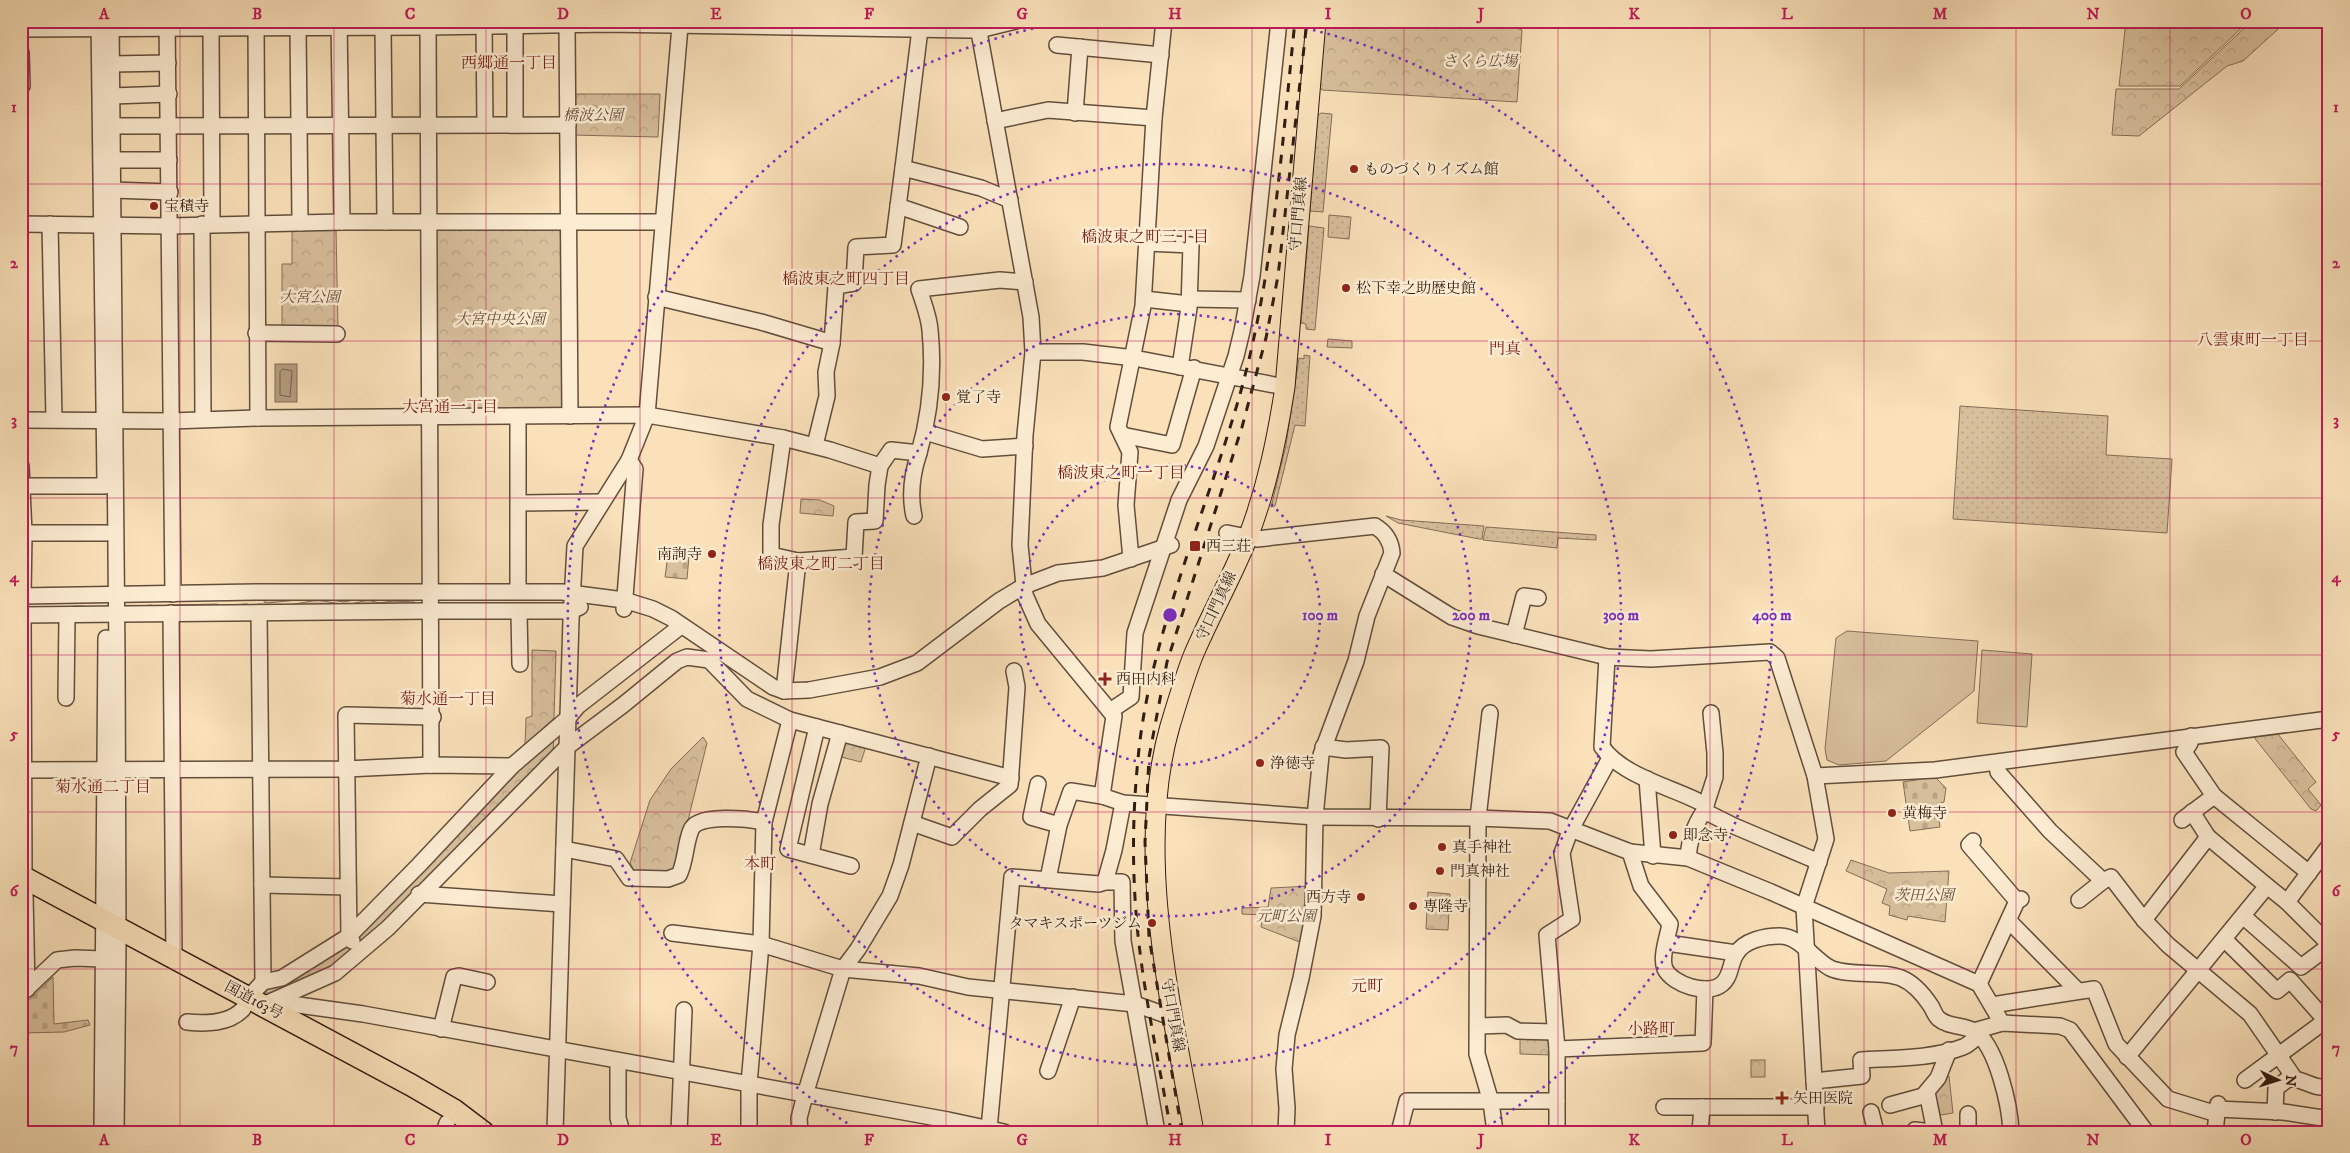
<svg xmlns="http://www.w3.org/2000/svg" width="2350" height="1153" font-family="'IM FELL DW Pica','Noto Serif JP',serif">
	<defs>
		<pattern id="grass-dots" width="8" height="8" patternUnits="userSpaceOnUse" patternTransform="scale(1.25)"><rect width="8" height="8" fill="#d8c09d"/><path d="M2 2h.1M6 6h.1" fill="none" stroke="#baa586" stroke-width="1.8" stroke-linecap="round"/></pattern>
		<pattern id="forest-crowns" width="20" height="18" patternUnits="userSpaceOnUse" patternTransform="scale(1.25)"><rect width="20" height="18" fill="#d8c09d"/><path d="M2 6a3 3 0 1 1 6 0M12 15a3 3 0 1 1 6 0" fill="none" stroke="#baa586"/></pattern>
		<pattern id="cemetery-stones" width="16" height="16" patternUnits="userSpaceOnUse" patternTransform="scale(1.25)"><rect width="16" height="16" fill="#d8c09d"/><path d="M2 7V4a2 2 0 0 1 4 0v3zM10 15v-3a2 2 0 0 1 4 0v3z" fill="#baa586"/></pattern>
	</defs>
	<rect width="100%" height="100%" fill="#fae1ba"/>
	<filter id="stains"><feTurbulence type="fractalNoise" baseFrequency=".004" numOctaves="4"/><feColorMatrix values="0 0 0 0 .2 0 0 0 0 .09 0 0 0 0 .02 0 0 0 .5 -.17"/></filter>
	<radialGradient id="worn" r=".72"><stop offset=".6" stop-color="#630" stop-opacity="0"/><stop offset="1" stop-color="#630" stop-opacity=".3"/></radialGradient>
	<g fill="url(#grass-dots)" stroke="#846e58">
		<path d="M1321 113 1332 114 1323 212 1310 211 1317 116Z"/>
		<path d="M1329 215 1351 217 1349 239 1328 237Z"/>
		<path d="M1309 226 1324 228 1315 330 1306 329V324L1301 323Z"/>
		<path d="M1328 339 1352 341V348L1327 347Z"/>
		<path d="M1304 355 1310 356 1305 426 1295 425 1275 506 1271 507 1286 445 1299 358 1304 359Z"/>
		<path d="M1960 406 2108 416 2106 455 2172 459 2167 533 1953 519Z"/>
		<path d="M1386 516 1401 520 1484 526 1482 539H1479L1398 523Z"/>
		<path d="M1486 527 1596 535V540L1558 538 1557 548 1483 540Z"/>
	</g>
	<g fill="url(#forest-crowns)" stroke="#846e58">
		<path d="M1325 21H1505V24L1522 30 1517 102 1322 90 1319 85Z"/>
		<path d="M2126 21H2249L2180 86H2119Z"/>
		<path d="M2252 21H2287L2243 61 2227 66 2139 136 2112 135 2116 89H2179Z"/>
		<path d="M572 94H660L658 137 571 135Z"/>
		<path d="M558 226 563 230 565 406 560 409 445 411 437 405 435 233 439 227Z"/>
		<path d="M292 228H336L338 329 282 328V264H292Z"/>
		<path d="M801 499 820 500 834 506 833 516 800 513Z"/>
		<path d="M532 650 556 651 554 718 525 745 526 718 532 716Z"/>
		<path d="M554 733 553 753 401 909 334 971 273 997 265 991 350 938 515 768Z"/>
		<path d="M2277 733 2316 782 2308 789 2321 805 2316 811 2311 809 2253 736Z"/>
		<path d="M703 737 707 743 678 861 671 871 635 872 630 863 650 800 671 769Z"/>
		<path d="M848 741 866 746 861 762 841 757 844 744Z"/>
		<path d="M1851 860 1889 873 1949 871 1945 922 1908 916 1907 920 1889 915 1890 906 1882 903 1887 889 1846 871Z"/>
		<path d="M1311 886 1302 943 1261 927 1263 915 1242 914V908L1268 907 1271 888Z"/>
		<path d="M1428 892 1450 894 1448 930 1426 929Z"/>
		<path d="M1520 1038 1545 1039 1552 1043 1551 1055 1520 1054Z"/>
		<rect x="1751" y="1060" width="14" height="17"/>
		<path d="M1949 1076 1953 1113 1935 1116 1931 1095 1942 1078Z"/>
	</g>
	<g fill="url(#cemetery-stones)" stroke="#846e58">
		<path d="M668 554 689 556 687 579 665 577Z"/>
		<path d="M1935 777 1946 788 1944 802 1937 804 1940 827 1910 831 1903 782Z"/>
		<path d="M53 977 54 1024 88 1020 90 1025 64 1032 21 1033V1008Z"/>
	</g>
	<g fill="#d8c09d" stroke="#846e58">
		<path d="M265 596 414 598 408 601 363 598 344 602 318 598 267 603 264 602Z"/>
		<path d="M317 600 347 605 368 600 379 603 393 601 414 602 417 604 255 609 256 605 258 604 290 605Z"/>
		<path d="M217 604C227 610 237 603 248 604L250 609 137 610V607L151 605 163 608 168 605Z"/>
		<path d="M1847 631 1978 641 1974 691 1886 761 1839 765 1827 760 1825 749 1836 638Z"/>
		<path d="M1982 650 2032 654 2027 727 1977 723Z"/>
	</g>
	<rect fill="#b59e81" stroke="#806a55" x="275" y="364" width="22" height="38"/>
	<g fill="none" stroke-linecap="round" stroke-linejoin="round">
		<path stroke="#725e4a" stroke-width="1" d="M283 369 292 371 290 397 280 395V372Z"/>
		<path stroke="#806a55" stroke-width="3" d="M74 607H83"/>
		<defs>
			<g id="minor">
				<path d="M99 21 105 482"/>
				<path d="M111 21 117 657 118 944 116 1132"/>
				<path d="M167 21 173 594"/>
				<path d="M256 21 258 418"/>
				<path d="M339 21 342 222"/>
				<path d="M428 21 431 765"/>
				<path d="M515 21V124"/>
				<path d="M921 21 903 168 981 188 1010 200"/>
				<path d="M977 21 1031 317 1033 352 1025 435 1020 545 1025 595 1038 624 1114 716 1102 796"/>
				<path d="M567 25 570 416"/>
				<path d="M484 26 485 125"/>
				<path d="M383 27 385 222"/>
				<path d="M298 28 300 223"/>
				<path d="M21 29 428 27 608 24 968 30H979L1016 21"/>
				<path d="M211 29 212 224"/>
				<path d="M1057 45 1161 55"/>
				<path d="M21 52 22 86"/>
				<path d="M112 64 168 63"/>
				<path d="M112 96 169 94"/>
				<path d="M1075 113 1080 47"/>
				<path d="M995 121 1048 110 1154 118"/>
				<path d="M102 126 568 125"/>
				<path d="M113 160H169"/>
				<path d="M113 190 170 192"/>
				<path d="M898 206 960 227"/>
				<path d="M21 224 170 226 342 222H663"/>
				<path d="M50 224 54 419"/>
				<path d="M202 224 203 419"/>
				<path d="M1147 243 1191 245 1189 308 1180 367"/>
				<path d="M656 297 761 322 832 343"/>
				<path d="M1144 299 1189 304"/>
				<path d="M1190 299 1248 300"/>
				<path d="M256 333 337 334"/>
				<path d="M1033 352H1083L1134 358 1285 387"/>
				<path d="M518 417V591"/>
				<path d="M21 420 171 421 258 418 647 415 783 438 830 450 880 466 891 450 919 453C930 414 934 370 930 330 929 316 923 302 919 289L1000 280 1025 282"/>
				<path d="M925 432 982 449 1025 446"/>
				<path d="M1122 435 1172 445 1194 368"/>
				<path d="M783 438 771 525V555L798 561 854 557 856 522 875 521 877 485 880 466"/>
				<path d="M815 445 827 396 826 372 832 343 836 286 854 283 856 247 893 245 903 168"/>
				<path d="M21 466 24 533 23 596"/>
				<path d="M22 486H105"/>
				<path d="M519 503 601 502"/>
				<path d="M914 516C909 494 912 474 919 453"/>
				<path d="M24 533H106"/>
				<path d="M1227 533 1257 539 1375 526C1385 532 1391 541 1392 553L1367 616 1356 661 1321 755 1315 817 1313 916 1301 978 1287 1035 1284 1069 1287 1108 1286 1132"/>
				<path d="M1131 559 1126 505 1130 452 1118 427 1143 306 1154 118 1164 21"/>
				<path d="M1383 574 1452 617 1478 626 1607 657 1651 659 1770 652 1777 658 1815 776 1826 839 1804 907 1817 1132"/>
				<path d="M21 596 259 592H562L624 600 653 609 671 618 773 687 784 691 809 690 880 677 917 663 999 601 1024 586 1058 573 1103 568 1171 545"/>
				<path d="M624 609 635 469 629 460"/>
				<path d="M519 612 520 664"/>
				<path d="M171 613 174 958"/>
				<path d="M259 613 263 982"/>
				<path d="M21 615 430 611H571L580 607"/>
				<path d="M23 615 24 878"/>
				<path d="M1514 635 1524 596 1538 598"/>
				<path d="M1607 657 1602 747C1623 777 1675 788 1706 805L1704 811 1734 826 1819 862"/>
				<path d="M784 691 798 561"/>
				<path d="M66 698 67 616"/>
				<path d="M1110 711 1131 697 1135 633 1179 500 1206 446 1236 356 1242 331 1252 276 1279 21"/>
				<path d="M1490 713 1478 818 1477 1054 1491 1102 1495 1132"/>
				<path d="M817 727 788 849 851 866"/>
				<path d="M2191 736 2190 743 2184 752 2214 796 2309 873"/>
				<path d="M1323 747 1346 750 1381 748 1378 819"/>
				<path d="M1997 763 1998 772 2050 831 2103 881 2111 877 2144 920 2168 945 2250 1014 2295 1079C2311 1083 2312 1088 2329 1087"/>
				<path d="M21 770 346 769 431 765 512 766"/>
				<path d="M1815 776 1935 770 2329 719"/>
				<path d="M1647 779 1653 856"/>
				<path d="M1038 784 1031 817 1059 825"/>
				<path d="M1123 803 1114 850 1105 882H1122L1123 941 1157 1132"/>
				<path d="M1706 805 1715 777V753L1711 713"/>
				<path d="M2192 812 2208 837 2267 886"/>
				<path d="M2182 820 2214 796"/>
				<path d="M912 823 952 837 980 809 1010 785 1017 687 1014 671"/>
				<path d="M1973 841 1969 845 2017 901"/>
				<path d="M564 849 616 859 629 878 668 879 679 875C686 861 685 844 691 830 697 813 749 819 764 822"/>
				<path d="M1630 852 1641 886 1670 924C1668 936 1660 957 1665 969 1673 985 1708 996 1722 984 1731 977 1730 963 1736 954 1744 940 1765 936 1780 936 1800 936 1813 959 1830 968 1849 977 1883 970 1901 978 1914 983 1923 994 1931 1006 1933 1009 1935 1016 1939 1019 1948 1027 1964 1025 1974 1031 1997 1045 2010 1107 2011 1132"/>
				<path d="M811 855 820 804 840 733"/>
				<path d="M1688 858C1689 840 1694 826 1704 811"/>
				<path d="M1048 879 1059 825 1071 791 1102 796 1123 803 1315 817 1478 818 1550 821 1630 852 1688 858 1771 892 1979 984 2002 1023"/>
				<path d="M262 885 348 887"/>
				<path d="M25 894 27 989"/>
				<path d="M419 894 562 904"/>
				<path d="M2079 900 2103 881"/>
				<path d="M2287 902 2329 846"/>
				<path d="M2244 917 2301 967 2329 946"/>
				<path d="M2144 920 2208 837"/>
				<path d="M2009 921 2078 991"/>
				<path d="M672 933 761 944 843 969 919 976 968 987 1135 1004 1174 1018"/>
				<path d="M2225 940 2277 991 2290 980 2329 1024"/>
				<path d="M352 941 349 936 346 715 433 717"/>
				<path d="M1667 943 1736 953"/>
				<path d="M1979 984 2017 901 2021 899"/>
				<path d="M21 994 57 960 75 958 103 959"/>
				<path d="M249 997 263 982 282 978 349 936 419 865 512 766 568 718 578 706 681 626"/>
				<path d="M263 1005 335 973 388 928 567 747 623 705 677 661 687 657 709 660 747 699 790 720 1011 778"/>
				<path d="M1992 1005 2094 989 2116 1044 2168 1099 2217 1114"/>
				<path d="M272 1006 291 1004 363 1014 948 1120 1004 1132"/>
				<path d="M187 1022C206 1024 229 1024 243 1009"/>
				<path d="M1479 1026 1507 1025 1518 1031 1555 1032"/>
				<path d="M441 1029 454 977 459 976 487 982"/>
				<path d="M1974 1031 2002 1023 2060 1026 2070 1030 2146 1132"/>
				<path d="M1557 1049 1703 1043 1705 989"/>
				<path d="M2127 1057 2267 886 2287 902 2329 944"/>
				<path d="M618 1061V1118L622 1132"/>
				<path d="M1048 1071 1073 997"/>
				<path d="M2245 1080 2325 1021"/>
				<path d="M1814 1081 1862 1076 1861 1060C1893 1058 1932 1059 1963 1047 1969 1045 1974 1039 1979 1035"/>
				<path d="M1927 1092 1935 1132"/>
				<path d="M1890 1105 1923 1096 1938 1078 1949 1050"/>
				<path d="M1664 1107H1816"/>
				<path d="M2217 1109 2283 1112 2329 1119"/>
				<path d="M1871 1112 1876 1132"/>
				<path d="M2275 1112 2276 1088 2288 1079H2295"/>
				<path d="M1968 1114V1132"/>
				<path d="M989 1129 1012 877 1099 884 1105 882"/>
				<path d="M102 1132 106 638"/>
				<path d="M444 1132 447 1123"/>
				<path d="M555 1132 571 620 575 546 629 460 647 415 680 26 689 21"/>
				<path d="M679 1132 684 1010"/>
				<path d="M749 1132V1084L761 944 764 822 790 720"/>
				<path d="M800 1132 799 1118 805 1095 843 969 858 949 890 896 901 865 929 756"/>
				<path d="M1399 1132 1407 1101H1557"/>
				<path d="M1557 1132V1049L1547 935 1572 919 1562 853 1570 831 1610 758"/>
				<path d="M1700 1132 1702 1107"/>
				<path d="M1914 1132 1915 1130 1931 1132"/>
				<path d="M2215 1132 2218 1104"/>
			</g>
			<path id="major" d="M1194 1132C1171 1006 1134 852 1170 726 1177 703 1184 679 1193 656 1210 616 1232 577 1248 537 1267 488 1277 438 1285 387L1316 21"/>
			<path id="highway" d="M21 876 411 1085 454 1110 483 1132"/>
		</defs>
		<use href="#minor" stroke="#624e3c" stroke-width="18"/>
		<use href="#major" stroke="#301d12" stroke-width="21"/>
		<use href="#highway" stroke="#301d12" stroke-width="24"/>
		<use href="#minor" stroke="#fcecd2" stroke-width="15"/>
		<use href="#major" stroke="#fae1ba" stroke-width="19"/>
		<use href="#highway" stroke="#fae1ba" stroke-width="21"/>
		<g stroke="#301d12" stroke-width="3" stroke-dasharray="9 9" stroke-linecap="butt">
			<path d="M1171 1132C1160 1067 1145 1001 1138 935 1132 877 1132 818 1138 759 1149 635 1209 507 1242 387 1274 268 1282 144 1295 21"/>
			<path d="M1182 1132 1149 937 1145 842 1149 757 1167 662 1242 427 1266 338 1278 276 1307 21"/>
		</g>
	</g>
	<path fill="none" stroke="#c2185b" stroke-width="1" stroke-opacity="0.55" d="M180 21V1132M334 21V1132M486 21V1132M640 21V1132M792 21V1132M946 21V1132M1098 21V1132M1252 21V1132M1404 21V1132M1558 21V1132M1710 21V1132M1864 21V1132M2016 21V1132M2170 21V1132M21 184H2329M21 341H2329M21 498H2329M21 655H2329M21 812H2329M21 969H2329"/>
	<g fill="none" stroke="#7b2cbf" stroke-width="2.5" stroke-dasharray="2.5 5">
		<circle cx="1170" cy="615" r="150"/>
		<circle cx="1170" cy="615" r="301"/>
		<circle cx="1170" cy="615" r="451"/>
		<path d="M860 1131A602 602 0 0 1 1071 21M1269 21A602 602 0 0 1 1480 1131"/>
	</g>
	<g fill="#8f2418" stroke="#fcecd2" stroke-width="2">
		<circle cx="1354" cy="169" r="5"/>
		<circle cx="154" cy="206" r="5"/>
		<circle cx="1346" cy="288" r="5"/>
		<circle cx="946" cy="397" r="5"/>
		<rect x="1189" y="540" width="12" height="12" rx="2.5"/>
		<circle cx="712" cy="554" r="5"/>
		<path d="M1102.5 671.5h5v5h5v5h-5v5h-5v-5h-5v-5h5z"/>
		<circle cx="1260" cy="763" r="5"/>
		<circle cx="1892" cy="813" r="5"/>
		<circle cx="1673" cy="835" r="5"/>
		<circle cx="1442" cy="847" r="5"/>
		<circle cx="1440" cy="871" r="5"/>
		<circle cx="1361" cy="897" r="5"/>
		<circle cx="1413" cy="906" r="5"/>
		<circle cx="1152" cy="923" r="5"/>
		<path d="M1779.5 1090.5h5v5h5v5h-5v5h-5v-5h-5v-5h5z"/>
	</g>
	<g text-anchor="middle" stroke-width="5" stroke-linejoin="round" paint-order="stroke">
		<g font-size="15" font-style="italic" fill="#624e3c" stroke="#fcecd2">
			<text x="1480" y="66">さくら広場</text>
			<text x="593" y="120">橋波公園</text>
			<text x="310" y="302">大宮公園</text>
			<text x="500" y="324">大宮中央公園</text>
			<text x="1924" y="900">茨田公園</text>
			<text x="1286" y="921">元町公園</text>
		</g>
		<g font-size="15" fill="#301d12" stroke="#fcecd2" text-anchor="start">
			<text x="1364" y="174">ものづくりイズム館</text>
			<text x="164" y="211">宝積寺</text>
			<text x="1356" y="293">松下幸之助歴史館</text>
			<text x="956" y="402">覚了寺</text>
			<text x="1206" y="551">西三荘</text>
			<text x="702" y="559" text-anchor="end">南詢寺</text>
			<text x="1116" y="684">西田内科</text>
			<text x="1270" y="768">浄徳寺</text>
			<text x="1902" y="818">黄梅寺</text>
			<text x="1683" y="840">即念寺</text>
			<text x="1452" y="852">真手神社</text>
			<text x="1450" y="876">門真神社</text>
			<text x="1351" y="902" text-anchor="end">西方寺</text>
			<text x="1423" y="911">専隆寺</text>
			<text x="1142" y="928" text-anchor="end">タマキスポーツジム</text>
			<text x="1793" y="1103">矢田医院</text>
		</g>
		<g font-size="15" fill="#301d12" stroke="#fcecd2">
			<text transform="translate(1298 214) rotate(-85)" y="5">守口門真線</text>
			<text transform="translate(1216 606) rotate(-65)" y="5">守口門真線</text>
			<text transform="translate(254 1000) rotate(28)" y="5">国道163号</text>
			<text transform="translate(1173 1015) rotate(80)" y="5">守口門真線</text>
		</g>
		<g font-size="16" fill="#7a1f14" stroke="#fcecd2">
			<text x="509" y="68">西郷通一丁目</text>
			<text x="1145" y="242">橋波東之町三丁目</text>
			<text x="846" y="284">橋波東之町四丁目</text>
			<text x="2253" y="345">八雲東町一丁目</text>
			<text x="1505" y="354">門真</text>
			<text x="450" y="412">大宮通一丁目</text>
			<text x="1121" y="478">橋波東之町一丁目</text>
			<text x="821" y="569">橋波東之町二丁目</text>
			<text x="448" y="704">菊水通一丁目</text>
			<text x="103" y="792">菊水通二丁目</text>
			<text x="760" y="869">本町</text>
			<text x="1367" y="991">元町</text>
			<text x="1651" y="1034">小路町</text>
		</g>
	</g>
	<circle cx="1170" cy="615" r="8" fill="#7b2cbf" stroke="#fcecd2" stroke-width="2.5"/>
	<g font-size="15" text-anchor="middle" font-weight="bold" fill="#7b2cbf" stroke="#fcecd2" stroke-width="5" stroke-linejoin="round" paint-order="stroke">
		<text x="1320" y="620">100 m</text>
		<text x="1471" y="620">200 m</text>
		<text x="1621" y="620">300 m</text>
		<text x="1772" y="620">400 m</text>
	</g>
	<rect width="2350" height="1153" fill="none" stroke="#fae1ba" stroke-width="55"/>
	<g transform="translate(2278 1080) rotate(94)" stroke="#fcecd2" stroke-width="4" paint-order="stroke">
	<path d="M0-4L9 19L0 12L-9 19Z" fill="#301d12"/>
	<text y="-8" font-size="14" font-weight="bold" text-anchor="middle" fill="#301d12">N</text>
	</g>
	<rect x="28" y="28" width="2294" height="1098" fill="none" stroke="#c2185b" stroke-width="2"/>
	<g font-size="16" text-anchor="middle" font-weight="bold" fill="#c2185b">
		<text x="104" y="19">A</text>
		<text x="257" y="19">B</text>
		<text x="410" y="19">C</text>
		<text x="563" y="19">D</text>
		<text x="716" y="19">E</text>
		<text x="869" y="19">F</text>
		<text x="1022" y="19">G</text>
		<text x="1175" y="19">H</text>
		<text x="1328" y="19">I</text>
		<text x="1481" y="19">J</text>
		<text x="1634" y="19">K</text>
		<text x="1787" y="19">L</text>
		<text x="1940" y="19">M</text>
		<text x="2093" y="19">N</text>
		<text x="2246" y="19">O</text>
		<text x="14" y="112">1</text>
		<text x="2336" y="112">1</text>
		<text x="14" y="268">2</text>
		<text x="2336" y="268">2</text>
		<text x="14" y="425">3</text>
		<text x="2336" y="425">3</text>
		<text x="14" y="582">4</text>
		<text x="2336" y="582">4</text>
		<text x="14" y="739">5</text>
		<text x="2336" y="739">5</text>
		<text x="14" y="896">6</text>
		<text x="2336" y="896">6</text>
		<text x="14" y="1053">7</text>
		<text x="2336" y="1053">7</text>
		<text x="104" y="1145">A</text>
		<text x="257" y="1145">B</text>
		<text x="410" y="1145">C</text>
		<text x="563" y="1145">D</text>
		<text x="716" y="1145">E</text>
		<text x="869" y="1145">F</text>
		<text x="1022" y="1145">G</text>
		<text x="1175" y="1145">H</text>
		<text x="1328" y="1145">I</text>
		<text x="1481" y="1145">J</text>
		<text x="1634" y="1145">K</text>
		<text x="1787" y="1145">L</text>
		<text x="1940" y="1145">M</text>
		<text x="2093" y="1145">N</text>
		<text x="2246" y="1145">O</text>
	</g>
	<rect width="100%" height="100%" filter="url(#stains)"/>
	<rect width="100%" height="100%" fill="url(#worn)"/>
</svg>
